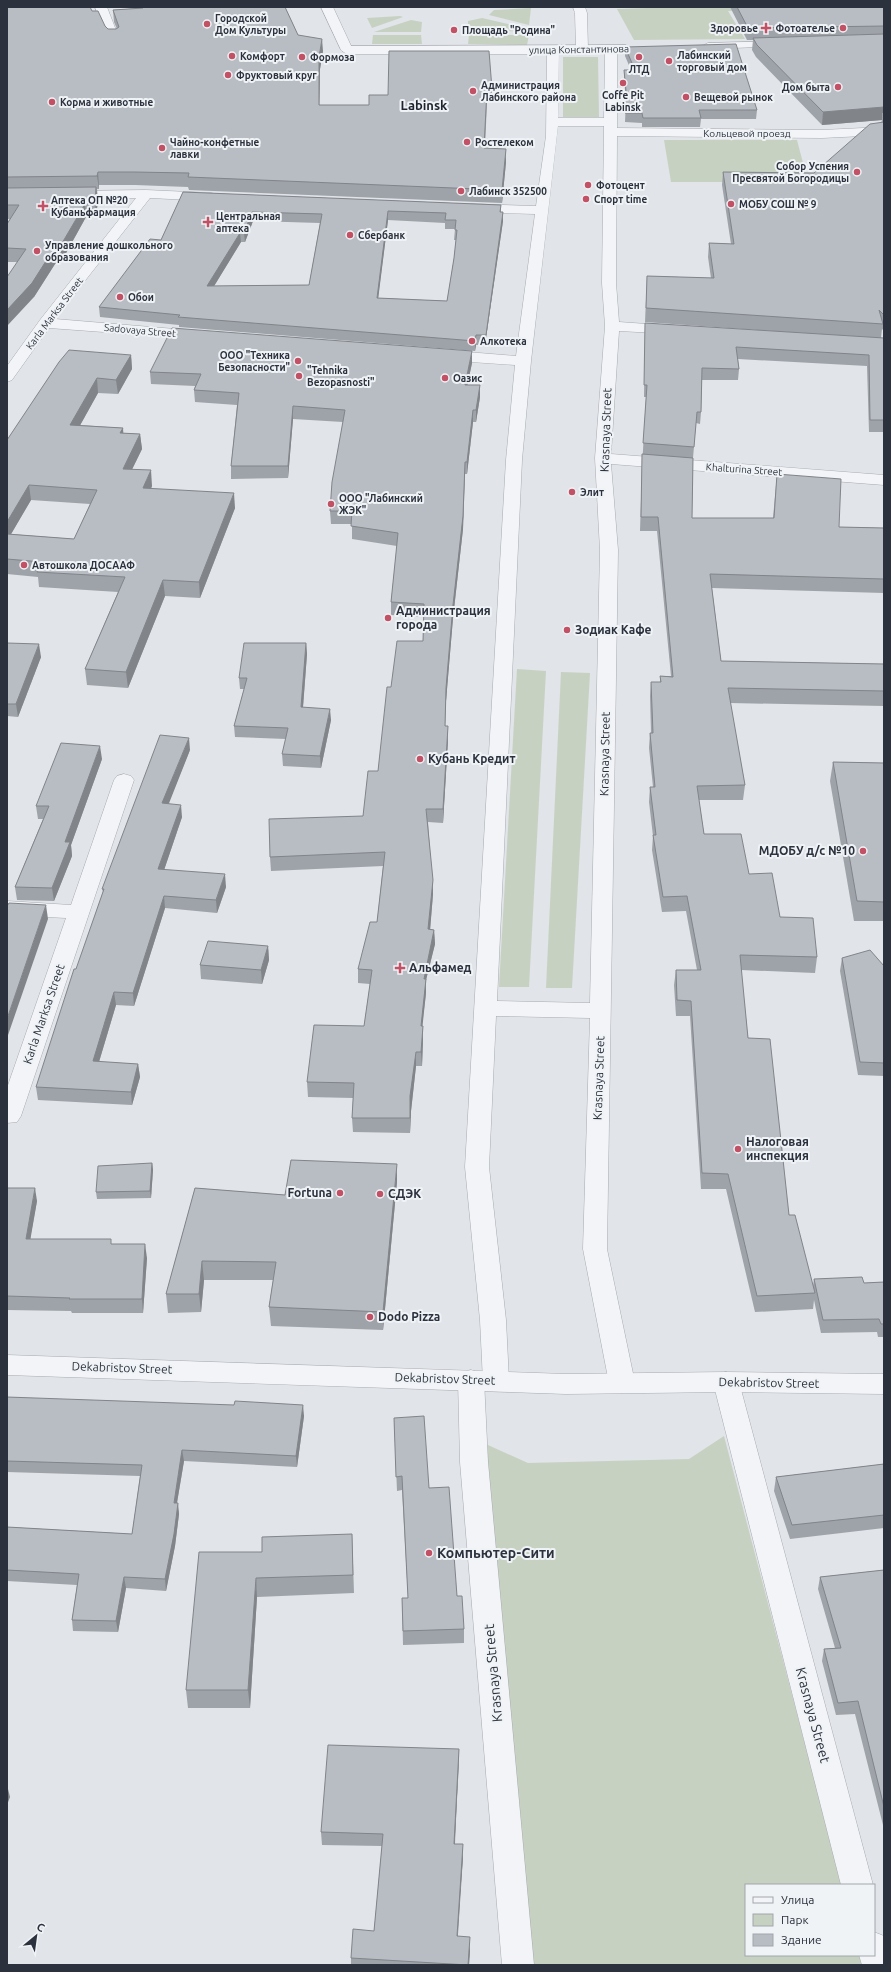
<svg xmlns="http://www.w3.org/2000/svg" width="891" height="1972" font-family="Ubuntu,sans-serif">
	<rect width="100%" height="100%" fill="#e1e4e8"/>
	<g fill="#c7d1c2">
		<path d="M677 7H765L768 10 728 11 745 39 634 40 617 9Z"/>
		<path d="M531 8 529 25 489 15 494 10Z"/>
		<path d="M400 16 403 17 372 28 367 18Z"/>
		<path d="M482 18 530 29V31L468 32V21Z"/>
		<path d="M411 20 422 22 421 32H374Z"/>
		<path d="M373 35H421L422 44H372Z"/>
		<path d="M469 35H529L527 45 468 44Z"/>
		<path d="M563 57H598L599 117H563Z"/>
		<path d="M664 140H797L808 182H671Z"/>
		<path d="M517 669 546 671 529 987H499Z"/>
		<path d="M561 672 590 673 572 988H546Z"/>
		<path d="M724 1436 842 1885H746V1955H861L863 1965H534L479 1441 528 1463 689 1459Z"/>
	</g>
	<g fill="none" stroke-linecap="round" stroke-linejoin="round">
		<defs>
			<g id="pedestrian">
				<path d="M321 7H333L353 50 351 52 347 54 341 50Z"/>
				<path d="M573 7H585L587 13 588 49 582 53 576 49 575 13Z"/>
				<path d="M471 1370 480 1373 484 1380 488 1462 534 1965H502L460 1462 458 1380 462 1373Z"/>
				<path d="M726 1372 735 1375 739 1382 873 1885H841L713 1382 717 1375Z"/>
				<path d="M874 1932 884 1936V1965H862L859 1955H874Z"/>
			</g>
			<g id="minor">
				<path d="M95 7H107L119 38 117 40H109L107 38Z"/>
				<path d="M782 41 788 44 786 46 708 49 702 46 708 43Z"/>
				<path d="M626 45 632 49 630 51 617 53V128L822 130 884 127V135L822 138 617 136 616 283 619 322 675 326 680 327 682 330 680 333 675 334 619 331 611 454 884 475V485L611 464 618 550 607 1249 635 1383 631 1390 622 1393 613 1390 609 1383 583 1249 590 1018 496 1016 489 1167 506 1320 509 1381 505 1388 496 1391 487 1388 483 1381 480 1320 465 1167 506 460 515 365 442 360 437 358 434 355 437 352 442 350 516 356 535 214 472 212 467 211 465 208 467 205 472 204 536 206 546 136 547 54H347L341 50 347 46ZM559 53H605L604 118H558ZM558 126H604L602 283 605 326 595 458 600 550 590 1003 497 1001 522 460 531 361Z"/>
				<path d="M146 190 211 193 216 194 218 197 216 200 211 201 150 198 55 319 199 331 204 332 206 335 204 338 199 339 49 328 12 380 7 382V366L40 320 136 198 7 200V192Z"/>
				<path d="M124 774 131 776 134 780 21 1116 17 1122 7 1123V1088L66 918 7 915V901L71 905 114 780 117 776Z"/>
			</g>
			<path id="tertiary" d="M7 1355 566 1374 726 1372 884 1374V1394L726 1392 566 1394 7 1375Z"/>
		</defs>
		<use href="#pedestrian" stroke="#a7abb2" stroke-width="1"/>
		<use href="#minor" stroke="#a7abb2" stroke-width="1"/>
		<use href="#tertiary" stroke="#a7abb2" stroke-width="1"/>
		<use href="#pedestrian" fill="#f3f4f7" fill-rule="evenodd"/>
		<use href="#minor" fill="#f3f4f7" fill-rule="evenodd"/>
		<use href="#tertiary" fill="#f3f4f7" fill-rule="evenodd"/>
	</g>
	<g fill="#9ea3a9" fill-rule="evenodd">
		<path d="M7 7 92 11 105 26 108 29H117L114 22 113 10 140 8 139 7H285L298 35 323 51 320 69 319 105H369L388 95 492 89V102H487L485 148 506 162 502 203 189 190 188 187 135 185H99V189H97L98 200 96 217H86L60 264H55L34 297 17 262H7V224L10 219H7Z"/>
		<path d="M730 7H884V331L882 329 881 338H884V432H869L867 366 738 359 739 369 738 380H702L701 412 700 424 696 423 693 458 692 518H773L777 474 839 527 884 528V593L712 588 721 661 884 664V706L730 703 745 785 743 800H699L704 834 749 874 780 917 817 957 815 973 741 970 748 1038 789 1215 813 1286 814 1279 864 1283 884 1282V1337H878L877 1332 821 1333 814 1300 813 1309 755 1312 726 1189H701L690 1016H676L674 985 676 970H697L686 911 662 912 652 850 653 836 649 802 650 787H653L649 748 650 733H651L650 696 651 682H660V676H671L657 531H640L642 468 646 397H644L645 323 785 332 645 322 647 276 711 278 708 257 709 243 731 244 722 185 723 172 814 173 881 123 882 120 822 125 756 57 752 50 753 40H747Z"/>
		<path d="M625 47 757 110 756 119H701L700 127H642V123L625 122 626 100 624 79V70H631L625 56Z"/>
		<path d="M183 192 501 205V212H503V221L485 345H476L475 351 179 327V325L100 317 99 307 161 240ZM388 220 445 223V229H455L454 240H456L454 258 447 301 378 298ZM253 221 320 223 309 285 214 286 241 242H245Z"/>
		<path d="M131 355 132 369 118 394 98 393 80 425 123 428V433L140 434 142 449 132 469 152 486 151 489 235 508 200 598 165 596 128 688 87 685 85 669 118 592 39 587 38 577 7 574V440ZM31 500 90 504 74 539 11 534Z"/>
		<path d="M472 363 467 385H480V397L476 422H473L467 474H465L463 529 453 618 446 701 445 726 448 740 443 823 428 822 433 894 430 929 434 930 435 944 426 980V993L422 1026 423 1040 422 1066H416L411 1111 410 1133 353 1132 352 1118 353 1098 308 1097 307 1082 364 1026 370 984 358 983V969L377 922 383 866 271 871 270 857 363 816 378 771 391 687 423 641 424 617 391 615V602L397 546 352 539V524H331L330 511 343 422 293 419 288 478 231 479V466L237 405 195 402 194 390 195 386 151 384 150 372Z"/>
		<path d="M7 643 41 657 18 717 7 716Z"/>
		<path d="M306 643 307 654 303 708 331 720 321 768 283 766 282 754 286 739 235 737 234 726 244 689H240L239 678Z"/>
		<path d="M190 750 168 804 182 817 164 870 226 887 217 913 165 908 134 1006 116 1005 99 1062 138 1064 140 1077 132 1105 38 1100 36 1087 103 892 102 889Z"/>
		<path d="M102 759 71 845 72 856 54 901 17 900 15 887 43 819H38L36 806Z"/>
		<path d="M833 762 884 763V921H854L830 781Z"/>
		<path d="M268 946 269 960 262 984 201 979 200 965Z"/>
		<path d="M842 958 884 966V1076L858 1075 840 971Z"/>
		<path d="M152 1163 153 1170 151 1198 97 1199 96 1192Z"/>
		<path d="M397 1182 383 1330 271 1326 269 1307 273 1280H204L201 1312 168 1313 166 1294 195 1188 285 1195Z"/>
		<path d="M7 1188 37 1201 30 1239 112 1244 147 1258 143 1313H72L71 1311 7 1310Z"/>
		<path d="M7 1397 304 1416 297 1467 184 1461 177 1503 179 1514 175 1546 166 1591 126 1588 118 1632 73 1631 72 1620 77 1585 7 1581V1527L132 1534 140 1476 7 1472Z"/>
		<path d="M394 1418 429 1488 457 1596 464 1629V1643L403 1645 402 1598H408L402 1490 397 1491Z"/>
		<path d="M884 1464V1528L790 1539 774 1491 776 1477Z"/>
		<path d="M352 1534 354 1593 257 1597 250 1708H188L186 1690 262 1552Z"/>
		<path d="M884 1570V1829L855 1714 836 1715 822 1661 824 1649 835 1648 818 1589 820 1577Z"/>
		<path d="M459 1749 455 1844 463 1857 457 1936 470 1950 469 1965H351V1958L374 1931 382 1846 322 1845 321 1832Z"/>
	</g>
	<g fill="#818489">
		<path d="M322 39 323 51 320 69 319 118V57Z"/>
		<path d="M884 107V113H882V120L822 125 823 112Z"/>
		<path d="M506 149V162L502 203V190Z"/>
		<path d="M98 172 99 185V189L97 176Z"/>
		<path d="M96 187 98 200 96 217 95 203Z"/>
		<path d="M85 204 86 217 60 264 58 250Z"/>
		<path d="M388 211V220L377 308V298Z"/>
		<path d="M252 212 253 221 245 242 244 233Z"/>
		<path d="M503 212V221L485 345 486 335Z"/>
		<path d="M240 233 241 242 208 296 207 286Z"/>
		<path d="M53 250 55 264 34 297 7 326V310Z"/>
		<path d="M476 335V345L475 351V341Z"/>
		<path d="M472 351V363L465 397V385Z"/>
		<path d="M131 355 132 369 118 394 116 380Z"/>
		<path d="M97 378 98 393 72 440 70 425Z"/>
		<path d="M480 385V397L476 422V410Z"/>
		<path d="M293 406V419L288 478V466Z"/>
		<path d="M473 410V422L467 474V462Z"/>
		<path d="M123 428 124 443 120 433Z"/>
		<path d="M140 434 142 449 125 484 123 469Z"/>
		<path d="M465 462 463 529 453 618 446 701 445 739 446 688Z"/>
		<path d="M151 470 152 486 144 503 143 488Z"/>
		<path d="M29 485 31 500 7 541V522Z"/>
		<path d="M234 493 235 508 200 598 199 582Z"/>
		<path d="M163 580 165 596 128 688 126 672Z"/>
		<path d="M306 643 307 654 302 719 301 707Z"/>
		<path d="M39 644 41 657 18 717 16 704Z"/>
		<path d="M330 709 331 720 321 768 320 756Z"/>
		<path d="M448 726V740L443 823V809Z"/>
		<path d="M189 738 190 750 164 816 162 803Z"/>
		<path d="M100 746 102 759 71 845 72 856 54 901 52 888 65 842Z"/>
		<path d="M181 805 182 817 160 882 158 869Z"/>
		<path d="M225 874 226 887 217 913 216 900Z"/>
		<path d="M433 880V894L429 943 428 929Z"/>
		<path d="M164 896 165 908 134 1006 133 993Z"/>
		<path d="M46 905 48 919 7 1038V1019Z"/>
		<path d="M434 930 435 944 426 980V993L421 1040V1026L424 979Z"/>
		<path d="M268 946 269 960 262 984 261 970Z"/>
		<path d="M114 992 116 1005 95 1075 93 1061Z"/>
		<path d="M423 1026V1040L422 1066 421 1052Z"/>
		<path d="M416 1052V1066L411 1111 410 1133V1096Z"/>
		<path d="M138 1064 140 1077 132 1105 131 1092Z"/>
		<path d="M152 1163 153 1170 151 1198 150 1191Z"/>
		<path d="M397 1164V1182L383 1330V1312Z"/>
		<path d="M35 1188 37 1201 28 1253 26 1239Z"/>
		<path d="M145 1244 147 1258 143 1313 142 1299Z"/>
		<path d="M202 1261 204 1280 201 1312 199 1294Z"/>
		<path d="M303 1405 304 1416 297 1467 296 1456Z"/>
		<path d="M182 1450 184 1461 175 1514 174 1503Z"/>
		<path d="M178 1503 179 1514 175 1546 166 1591 165 1579Z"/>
		<path d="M124 1577 126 1588 118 1632 116 1621Z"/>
		<path d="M256 1578 257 1597 250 1708 248 1690Z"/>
		<path d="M459 1749V1761L454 1856V1844Z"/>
		<path d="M7 1785 10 1797 7 1805Z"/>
		<path d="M463 1844V1857L457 1949V1936Z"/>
		<path d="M470 1937V1950L469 1965H468Z"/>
	</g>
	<g fill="#b8bdc4" stroke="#818489" fill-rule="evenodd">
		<path d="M7 7H90L92 11H98L105 26 108 29H116L119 27 113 10 143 8 142 7H285L298 35 322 39 319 57V105H369V95H388L389 51H489L492 89H487L484 148 506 149 502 190 188 177 189 173 134 172H98L97 176 7 177Z"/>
		<path d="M737 7H884V26L748 28Z"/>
		<path d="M884 34V107L823 112 757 45 753 38Z"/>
		<path d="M736 44 757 110H699L701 118H643L642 113H625L626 91 624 70H635L625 47Z"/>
		<path d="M884 122V315L879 310 883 324 646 308 647 276 714 278 709 243 734 244 723 172 814 173 870 124Z"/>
		<path d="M96 187 95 203 85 204 58 250H53L32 283 7 310V277L26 249 7 248V224L19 205H7V188Z"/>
		<path d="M183 192 501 205 500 212H503L486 335H476L475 341 178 317 180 315 99 307 150 239 161 240ZM388 211 446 213 445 220H456L455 230H457L454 258 447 301 377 298ZM252 212 322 214 309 285 207 286 240 233H244Z"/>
		<path d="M645 323 884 338V420H870L869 355 736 347 739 369 702 368 701 412H697L694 447 643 443 647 385H644Z"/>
		<path d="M172 328 472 351 465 385H480L476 410H473L467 462H465L463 516 453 605 446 688 445 726H448L443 809H426L433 880 428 929 434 930 424 979H426L421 1026H423L421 1052H416L410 1096V1118H352L354 1083 307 1082 314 1025 364 1026 372 970 358 969 370 922H377L385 852 270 857 269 819 363 816 368 771H378L387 687H391L397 641H423L424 604 391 602 398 533 351 526 352 511H330L332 482 345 410 293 406 288 466H231L239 393 194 390 201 374 150 372Z"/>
		<path d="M69 350 131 355 116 380 97 378 70 425 123 428 120 433 140 434 123 469 151 470 143 488 234 493 199 582 163 580 126 672 85 669 125 577 37 572 42 562 7 559V534L74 539 97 490 29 485 7 522V440L59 362Z"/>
		<path d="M642 454 693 458 692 518H774L777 474 841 479 839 527 884 528V579L710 574 721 661 884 664V691L728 688 745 785 697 786 704 834H741L749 874 772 873 780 917 813 918 817 957 740 955 748 1038 770 1039 789 1215H795L815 1293 757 1296 728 1174 702 1173 691 1001 677 1000 676 970H701L687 896 663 897 653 835H656L650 787H655L650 733H653L651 682H661L660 676 673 677 658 517H641Z"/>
		<path d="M7 643 39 644 16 704H7Z"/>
		<path d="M244 643H306L301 707 330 709 320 756 282 754 288 728 234 726 247 678H239Z"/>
		<path d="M160 735 189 738 162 803 181 805 158 869 225 874 216 900 164 896 133 993 114 992 93 1061 138 1064 131 1092 36 1087 74 969H76L104 889H102Z"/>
		<path d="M61 743 100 746 65 842H70L52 888 15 887 49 806H36Z"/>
		<path d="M833 762 884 763V902L857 901Z"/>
		<path d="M9 903 46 905 7 1019V906Z"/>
		<path d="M208 941 268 946 261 970 200 965Z"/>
		<path d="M870 950 884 966V1063L860 1062 842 958Z"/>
		<path d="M291 1160 397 1164 383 1312 269 1307 276 1262 202 1261 199 1294H166L195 1188 285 1195Z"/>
		<path d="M152 1163 150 1191 96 1192 98 1166Z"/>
		<path d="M7 1188H35L26 1239H111V1244H145L142 1299H69L70 1298 7 1296Z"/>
		<path d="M862 1277 864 1283 884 1282V1324H881L879 1319 823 1320 814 1279Z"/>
		<path d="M7 1397 234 1405 235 1401 303 1405 296 1456 182 1450 174 1503H178L174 1534 165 1579 124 1577 116 1621 72 1620 79 1574 7 1570V1527L132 1534 142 1465 7 1461Z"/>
		<path d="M424 1416 429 1488 449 1487 457 1596H462L464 1629 403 1631 402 1598H408L402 1476 396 1477 394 1418Z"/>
		<path d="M884 1464V1515L792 1525 776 1477Z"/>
		<path d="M352 1534 353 1575 256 1578 248 1690H186L199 1552H262V1537Z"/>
		<path d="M884 1570V1807L858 1701 838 1703 824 1649 841 1648 820 1577Z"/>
		<path d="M328 1745 459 1749 454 1844H463L457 1936 470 1937 468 1965 351 1958 353 1929 374 1931 383 1834 321 1832Z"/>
	</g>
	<g fill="#c25166" stroke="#f0f3f6" stroke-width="1.5">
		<circle cx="207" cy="24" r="4"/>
		<path d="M764 22h4v4h4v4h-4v4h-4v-4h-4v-4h4z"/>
		<circle cx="843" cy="28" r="4"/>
		<circle cx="454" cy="30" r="4"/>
		<circle cx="232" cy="56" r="4"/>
		<circle cx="302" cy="57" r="4"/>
		<circle cx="639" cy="57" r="4"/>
		<circle cx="669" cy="61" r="4"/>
		<circle cx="228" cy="75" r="4"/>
		<circle cx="623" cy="83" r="4"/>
		<circle cx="838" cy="87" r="4"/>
		<circle cx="473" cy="91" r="4"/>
		<circle cx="686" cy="97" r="4"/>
		<circle cx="52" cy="102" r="4"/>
		<circle cx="467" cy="142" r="4"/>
		<circle cx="162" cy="148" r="4"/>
		<circle cx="857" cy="172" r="4"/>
		<circle cx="588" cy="185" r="4"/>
		<circle cx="461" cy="191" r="4"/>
		<circle cx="586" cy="199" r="4"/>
		<circle cx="731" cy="204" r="4"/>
		<path d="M41 200h4v4h4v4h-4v4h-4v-4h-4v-4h4z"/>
		<path d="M206 216h4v4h4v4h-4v4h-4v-4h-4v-4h4z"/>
		<circle cx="350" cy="235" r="4"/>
		<circle cx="37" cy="251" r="4"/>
		<circle cx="120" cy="297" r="4"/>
		<circle cx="472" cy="341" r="4"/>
		<circle cx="298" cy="361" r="4"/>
		<circle cx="299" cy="376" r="4"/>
		<circle cx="445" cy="378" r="4"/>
		<circle cx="572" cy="492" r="4"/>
		<circle cx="331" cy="504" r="4"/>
		<circle cx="24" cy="565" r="4"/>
		<circle cx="388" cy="618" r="4"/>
		<circle cx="567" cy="630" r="4"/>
		<circle cx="420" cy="759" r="4"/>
		<circle cx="863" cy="851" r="4"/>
		<path d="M398 962h4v4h4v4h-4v4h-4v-4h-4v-4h4z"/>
		<circle cx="738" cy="1149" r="4"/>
		<circle cx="340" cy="1193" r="4"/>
		<circle cx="380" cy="1194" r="4"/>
		<circle cx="370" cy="1317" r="4"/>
		<circle cx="429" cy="1553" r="4"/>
	</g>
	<g text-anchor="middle" stroke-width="4" stroke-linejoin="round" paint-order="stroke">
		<g font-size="10" font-weight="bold" fill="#2b323e" stroke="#f0f3f6" text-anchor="start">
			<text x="215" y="22">Городской<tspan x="215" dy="12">Дом Культуры</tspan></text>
			<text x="758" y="32" text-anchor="end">Здоровье</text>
			<text x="835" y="32" text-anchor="end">Фотоателье</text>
			<text x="462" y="34">Площадь "Родина"</text>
			<text x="677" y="59">Лабинский<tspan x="677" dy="12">торговый дом</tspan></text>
			<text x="240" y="60">Комфорт</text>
			<text x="310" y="61">Формоза</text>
			<text x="639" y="73" text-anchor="middle">ЛТД</text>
			<text x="236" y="79">Фруктовый круг</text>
			<text x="481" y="89">Администрация<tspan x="481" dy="12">Лабинского района</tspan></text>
			<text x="830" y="91" text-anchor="end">Дом быта</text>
			<text x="623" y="99" text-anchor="middle">Coffe Pit<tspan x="623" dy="12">Labinsk</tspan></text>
			<text x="694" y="101">Вещевой рынок</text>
			<text x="60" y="106">Корма и животные</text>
			<text x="170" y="146">Чайно-конфетные<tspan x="170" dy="12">лавки</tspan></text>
			<text x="475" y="146">Ростелеком</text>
			<text x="849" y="170" text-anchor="end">Собор Успения<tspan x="849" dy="12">Пресвятой Богородицы</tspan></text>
			<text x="596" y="189">Фотоцент</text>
			<text x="469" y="195">Лабинск 352500</text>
			<text x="594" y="203">Спорт time</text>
			<text x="51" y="204">Аптека ОП №20<tspan x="51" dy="12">Кубаньфармация</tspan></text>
			<text x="739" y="208">МОБУ СОШ № 9</text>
			<text x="216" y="220">Центральная<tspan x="216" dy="12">аптека</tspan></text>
			<text x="358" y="239">Сбербанк</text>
			<text x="45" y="249">Управление дошкольного<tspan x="45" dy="12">образования</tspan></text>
			<text x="128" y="301">Обои</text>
			<text x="480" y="345">Алкотека</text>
			<text x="290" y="359" text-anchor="end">ООО "Техника<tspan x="290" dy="12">Безопасности"</tspan></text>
			<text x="307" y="374">"Tehnika<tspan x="307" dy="12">Bezopasnosti"</tspan></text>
			<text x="453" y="382">Оазис</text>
			<text x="580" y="496">Элит</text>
			<text x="339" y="502">ООО "Лабинский<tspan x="339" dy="12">ЖЭК"</tspan></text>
			<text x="32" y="569">Автошкола ДОСААФ</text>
		</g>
		<g font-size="10" fill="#2b323e" stroke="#f0f3f6">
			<text transform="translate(579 49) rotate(-1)" y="4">улица Константинова</text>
			<text x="747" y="137">Кольцевой проезд</text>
			<text transform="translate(54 313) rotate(-53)" y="4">Karla Marksa Street</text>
			<text transform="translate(140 330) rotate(5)" y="4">Sadovaya Street</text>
			<text transform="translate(744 469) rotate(4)" y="4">Khalturina Street</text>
		</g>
		<g font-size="12" fill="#2b323e" stroke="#f0f3f6">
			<text transform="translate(606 430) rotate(-88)" y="4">Krasnaya Street</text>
			<text transform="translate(605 754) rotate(-89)" y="4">Krasnaya Street</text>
			<text transform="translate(44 1014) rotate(-71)" y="4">Karla Marksa Street</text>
			<text transform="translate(599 1078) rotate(-88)" y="4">Krasnaya Street</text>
			<text transform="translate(122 1368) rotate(2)" y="4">Dekabristov Street</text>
			<text transform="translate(445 1379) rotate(2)" y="4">Dekabristov Street</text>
			<text transform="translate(769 1383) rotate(1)" y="4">Dekabristov Street</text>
		</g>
		<g font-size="12" font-weight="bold" fill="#2b323e" stroke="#f0f3f6" text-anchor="start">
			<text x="396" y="615">Администрация<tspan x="396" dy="14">города</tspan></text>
			<text x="575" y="634">Зодиак Кафе</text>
			<text x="428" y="763">Кубань Кредит</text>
			<text x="855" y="855" text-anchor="end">МДОБУ д/с №10</text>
			<text x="409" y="972">Альфамед</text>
			<text x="746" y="1146">Налоговая<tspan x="746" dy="14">инспекция</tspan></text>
			<text x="332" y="1197" text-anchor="end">Fortuna</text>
			<text x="388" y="1198">СДЭК</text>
			<text x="378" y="1321">Dodo Pizza</text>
		</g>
		<g font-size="13" font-weight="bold" fill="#1d232f" stroke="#f0f3f6">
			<text x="424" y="110">Labinsk</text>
		</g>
		<g font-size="14" font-weight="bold" fill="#2b323e" stroke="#f0f3f6" text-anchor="start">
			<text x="437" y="1558">Компьютер-Сити</text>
		</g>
		<g font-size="14" fill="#2b323e" stroke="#f0f3f6">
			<text transform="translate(493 1673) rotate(-95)" y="5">Krasnaya Street</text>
			<text transform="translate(813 1715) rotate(75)" y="5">Krasnaya Street</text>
		</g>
	</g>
	<rect width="891" height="1972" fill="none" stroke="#2b323e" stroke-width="16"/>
	<rect x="745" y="1884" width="130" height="72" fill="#f0f3f6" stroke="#a1a6ac"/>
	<rect x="753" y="1897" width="20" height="6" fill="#f3f4f7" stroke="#a1a6ac"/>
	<text x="781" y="1904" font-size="12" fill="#2b323e">Улица</text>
	<rect x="753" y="1914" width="20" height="12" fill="#c7d1c2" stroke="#a1a6ac"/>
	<text x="781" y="1924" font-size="12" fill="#2b323e">Парк</text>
	<rect x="753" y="1934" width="20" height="12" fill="#b8bdc4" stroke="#a1a6ac"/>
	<text x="781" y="1944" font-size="12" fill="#2b323e">Здание</text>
	<g transform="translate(36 1936) rotate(29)" stroke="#f0f3f6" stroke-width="3" paint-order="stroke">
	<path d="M0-3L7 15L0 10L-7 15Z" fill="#2b323e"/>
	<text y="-6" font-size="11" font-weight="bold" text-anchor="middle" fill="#2b323e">С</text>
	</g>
</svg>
